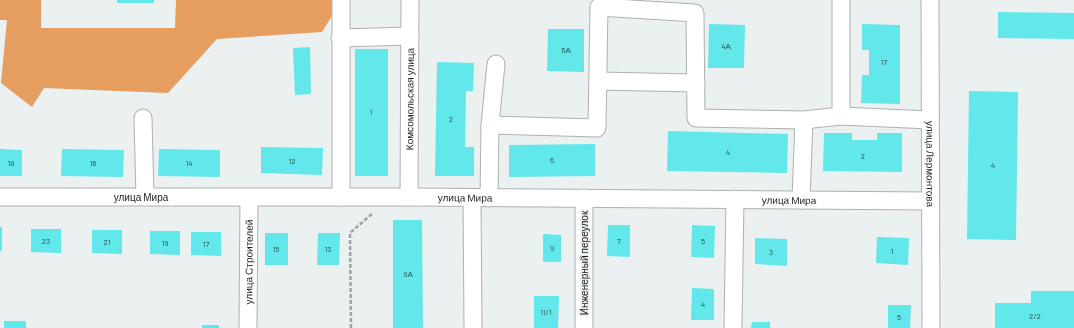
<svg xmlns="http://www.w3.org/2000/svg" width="1074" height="328" font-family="Barlow,sans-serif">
	<rect width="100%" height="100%" fill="#ebf0f0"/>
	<path fill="#e59d60" d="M0 0H41V28H175L176 0H338V6L322 32 217 39 168 93 44 88 32 107 1 83 7 20H0Z"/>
	<g fill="#62e8ea">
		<rect x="117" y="0" width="37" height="3"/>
		<path d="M998 12 1074 13V39L998 38Z"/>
		<path d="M709 24 745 25 744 68H708Z"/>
		<path d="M862 24 900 25V104L861 103 862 75H869V50H862Z"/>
		<path d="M548 29H584V72L547 71Z"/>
		<path d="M310 47 311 94 295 95 293 48Z"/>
		<rect x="355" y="49" width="33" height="127"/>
		<path d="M437 62 474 63 473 91H466L465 147H474V176H435Z"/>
		<path d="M969 91 1018 92 1016 240 967 239Z"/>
		<path d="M668 131 788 134 787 173 667 171Z"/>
		<path d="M824 133H852V140H877V133H902V172L823 171Z"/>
		<path d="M595 144V176L509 177V145Z"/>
		<path d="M261 147 323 148 322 175 261 173Z"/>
		<path d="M0 149 22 150V176H0Z"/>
		<path d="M62 149 124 150 123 177 61 176Z"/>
		<path d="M159 149 220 150V177L158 176Z"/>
		<path d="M393 220H422L423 328H393Z"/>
		<path d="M608 225H630V257L607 256Z"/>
		<path d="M692 225 715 226 714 258 691 257Z"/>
		<rect x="0" y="227" width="2" height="24"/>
		<path d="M31 229H61V253L31 252Z"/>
		<path d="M92 230H122V254L92 253Z"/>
		<path d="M150 231H180V255L150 254Z"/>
		<path d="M191 232H221V256L191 255Z"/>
		<rect x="265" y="233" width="23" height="32"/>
		<path d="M318 233H340L339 265H317Z"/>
		<path d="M543 234 561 235V262H543Z"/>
		<path d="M877 237 909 238 908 265 876 263Z"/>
		<path d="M755 238 787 239V266L755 264Z"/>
		<path d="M692 288 714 289V320H691Z"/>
		<path d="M1031 291H1074V328H995V303H1031Z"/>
		<path d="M534 296H559L558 328H534Z"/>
		<path d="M888 305H911L910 328H888Z"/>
		<rect x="4" y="321" width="22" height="7"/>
		<path d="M752 322H770V328H751Z"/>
		<rect x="202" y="325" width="17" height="3"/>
	</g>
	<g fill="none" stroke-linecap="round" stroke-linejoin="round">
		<defs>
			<g id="minor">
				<path d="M841 0V116"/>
				<path id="s1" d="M930 0 931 328"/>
				<path d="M340 38 410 36"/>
				<path d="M598 81 696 83"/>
				<path d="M143 118 145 197"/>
				<path d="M490 125 597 128 599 7 695 13 696 118 804 120 841 116 930 120"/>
				<path id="s2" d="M0 197H409L930 201"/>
				<path d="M341 197V0"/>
				<path id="s3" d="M409 197 410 0"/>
				<path d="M472 198 473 328"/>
				<path d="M489 198 490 125 496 64"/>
				<path d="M584 198V328"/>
				<path d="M801 200 804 120"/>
				<path id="s4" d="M248 328 249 197"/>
				<path d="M733 328 735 199"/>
			</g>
		</defs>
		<use href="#minor" stroke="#adb1b1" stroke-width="19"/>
		<path stroke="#a1a4a4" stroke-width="2.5" stroke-dasharray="4 2" stroke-linecap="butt" d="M351 328 350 233 373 213"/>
		<use href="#minor" stroke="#fff" stroke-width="17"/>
	</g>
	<g text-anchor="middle" stroke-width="3.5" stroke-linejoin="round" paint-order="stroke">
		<g font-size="8" fill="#2d4f50">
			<text x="726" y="49">4А</text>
			<text x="566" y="53">6А</text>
			<text x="884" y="65">17</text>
			<text x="371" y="115">1</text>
			<text x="451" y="122">2</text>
			<text x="728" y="155">4</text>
			<text x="863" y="159">2</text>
			<text x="552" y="163">6</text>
			<text x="292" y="164">12</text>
			<text x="11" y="166">18</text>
			<text x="93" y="166">16</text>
			<text x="189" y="166">14</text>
			<text x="993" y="168">4</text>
			<text x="46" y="244">23</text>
			<text x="619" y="244">7</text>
			<text x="703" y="244">5</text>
			<text x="107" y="245">21</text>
			<text x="165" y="246">19</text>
			<text x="206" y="247">17</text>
			<text x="552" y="251">9</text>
			<text x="276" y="252">15</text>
			<text x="328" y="252">13</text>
			<text x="892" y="254">1</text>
			<text x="771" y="255">3</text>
			<text x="408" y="277">9А</text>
			<text x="703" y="307">4</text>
			<text x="546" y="315">11/1</text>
			<text x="1035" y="319">2/2</text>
			<text x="899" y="320">5</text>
		</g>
		<g font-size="10" fill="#1b1c1c" stroke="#ebf0f0">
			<text dy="4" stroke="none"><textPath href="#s3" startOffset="98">Комсомольская улица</textPath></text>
			<text dy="4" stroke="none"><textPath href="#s1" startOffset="164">улица Лермонтова</textPath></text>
			<text dy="4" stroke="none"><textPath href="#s2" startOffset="141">улица Мира</textPath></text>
			<text dy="4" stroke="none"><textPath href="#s2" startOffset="465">улица Мира</textPath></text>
			<text dy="4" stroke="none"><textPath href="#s2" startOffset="789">улица Мира</textPath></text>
			<text dy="4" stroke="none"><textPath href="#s4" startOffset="66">улица Строителей</textPath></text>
			<text transform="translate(584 263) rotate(-90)" y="4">Инженерный переулок</text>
		</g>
	</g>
</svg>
